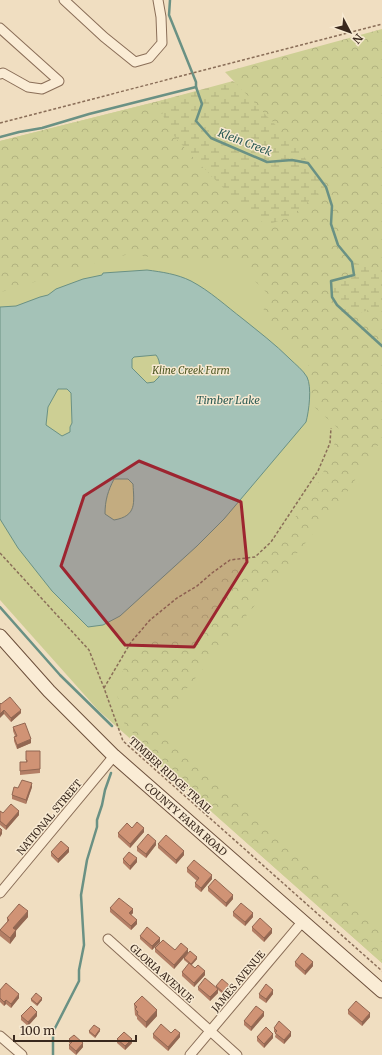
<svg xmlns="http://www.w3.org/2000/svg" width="382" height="1055" font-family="Merriweather,serif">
	<defs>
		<pattern id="forest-crowns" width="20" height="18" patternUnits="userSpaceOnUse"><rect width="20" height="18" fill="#cdcf94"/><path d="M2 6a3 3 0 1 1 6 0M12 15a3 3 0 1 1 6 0" fill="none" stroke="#b1b27f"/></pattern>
		<pattern id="wetland-marsh" width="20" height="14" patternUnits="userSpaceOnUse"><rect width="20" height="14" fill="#cdcf94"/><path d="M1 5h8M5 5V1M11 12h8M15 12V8" fill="none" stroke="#b1b27f"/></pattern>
	</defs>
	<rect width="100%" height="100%" fill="#f0dec1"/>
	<path fill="#cdcf94" d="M382 45V963L98 710 0 600V141Z"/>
	<path fill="url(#forest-crowns)" d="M382 29V270L352 262 354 275 331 281 375 308 382 309V439L347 492 158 724 382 926V963L142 750V744L124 723 116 690 124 668 141 642 233 566H253L279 542 321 478 340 430 310 403 308 362 261 320 268 294 254 280 242 259 209 262 170 260 129 254 58 273 18 288 0 292V141L159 101 167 128 192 156 243 208 267 225 308 163 297 147 225 72Z"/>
	<g fill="url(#wetland-marsh)">
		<path d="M233 81 297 147 326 187 290 217 267 225 243 208 192 156 167 128 159 101Z"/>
		<path d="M352 262 382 270V309L375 308 350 316C334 302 332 302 331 281L353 275Z"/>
	</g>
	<path fill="#a4c2b7" stroke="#6a9184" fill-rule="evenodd" d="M147 270C162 272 177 274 191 281 210 291 226 306 243 319 259 332 275 344 290 359 295 364 303 370 307 377 312 387 309 411 306 422L224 519 197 546 120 616 103 625 88 627 52 591 18 548 0 519V307L16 306 40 297 48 295 56 289 83 279 102 275 103 273ZM156 355C161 361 160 371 159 377L154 382 147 383 132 368V359L134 357ZM58 389H67L71 393 72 423 70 427V432L62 436 46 425 48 407ZM114 479H128L133 484C134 503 137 516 114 520L105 514C105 500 108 491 114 479Z"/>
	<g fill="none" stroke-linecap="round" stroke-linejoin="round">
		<g stroke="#6a9184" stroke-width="2.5">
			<path d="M170 0 169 15 196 82V87L202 104 196 121 211 138 267 162 292 160 308 163 326 187 332 206 331 224 338 245 352 262 354 275 331 281 332 297 337 305 382 346"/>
			<path d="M0 137 19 132 42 128 89 114 196 87"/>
			<path d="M0 607 60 675 112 726"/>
			<path d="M53 1055V1032L79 981V970L84 945 81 895 87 860 97 827V820L102 805 105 790 111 773"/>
		</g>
		<defs>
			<g id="minor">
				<path d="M64 0 104 37 135 62 149 58 162 43 161 17 158 0"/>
				<path d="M0 28 59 81 42 89 28 87 3 73 0 74"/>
				<path d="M0 893 114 756"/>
				<path d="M108 939 237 1055"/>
				<path d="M0 1036 22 1055"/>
				<path d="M190 1055 303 921"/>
			</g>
			<path id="secondary" d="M0 636 49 691 114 756 382 991"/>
		</defs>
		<use href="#minor" stroke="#8a6e58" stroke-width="11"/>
		<use href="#secondary" stroke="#6c4f3b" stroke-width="15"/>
		<g stroke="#8a6e58" stroke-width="1.5" stroke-dasharray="3 2" stroke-linecap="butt">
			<path d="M0 123 382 24"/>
			<path d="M0 553 89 650 104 688 123 741 382 971"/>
			<path d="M104 688 131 642 150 620 177 598 197 586 212 573 230 560 255 557 271 542 318 471 330 443 331 428"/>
		</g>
		<use href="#minor" stroke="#faecd5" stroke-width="9"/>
		<use href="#secondary" stroke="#faecd5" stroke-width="13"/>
	</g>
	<g fill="#b37e65">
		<path d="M1 704 21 713 11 722 4 714Z"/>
		<path d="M13 727 31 743 17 749 14 741V737L15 736 13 731Z"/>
		<path d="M26 751H40V773L20 775V771L26 762Z"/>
		<path d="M32 787 26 804 12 799V795L18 788Z"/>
		<path d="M0 811 3 813 19 815 6 830 0 825Z"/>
		<path d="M132 828 144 832 130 848 118 837V833Z"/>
		<path d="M158 844 184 855 176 864 158 848Z"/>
		<path d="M156 845 146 858 137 851V847Z"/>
		<path d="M51 852H69L58 863 51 856Z"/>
		<path d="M123 859 137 862 130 870 123 863Z"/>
		<path d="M187 868 212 879 201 892 195 887V883L197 881 187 872Z"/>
		<path d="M208 887 233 899 226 907 208 891Z"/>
		<path d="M110 908 133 913 131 915 137 924 131 930 110 912Z"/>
		<path d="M233 912 253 917 245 926 233 916Z"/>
		<path d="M28 917 16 930V936L10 944 0 936V930L7 922V918Z"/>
		<path d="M252 927 272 933 264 942 252 931Z"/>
		<path d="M140 936 160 942 152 950 140 939Z"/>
		<path d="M155 948 175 950 188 953 174 969 155 952Z"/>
		<path d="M184 958 197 959 191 965 195 968 205 975 194 987 182 976V972L189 964 184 960Z"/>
		<path d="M295 962 313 966 305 975 295 966Z"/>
		<path d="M216 986 229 987 223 994 218 990V993L210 1001 198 990V987L216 988Z"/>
		<path d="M0 990 19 998 11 1008 6 1004 4 1006 0 1002Z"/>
		<path d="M259 994H273L266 1003 259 998Z"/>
		<path d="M31 999 42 1000 37 1006 31 1001Z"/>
		<path d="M134 1004 157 1016 146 1028 137 1019V1017L135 1015Z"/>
		<path d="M348 1010 370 1017 362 1026 348 1014Z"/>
		<path d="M21 1016H37L28 1026 21 1020Z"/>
		<path d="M264 1016 251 1031 244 1025V1021Z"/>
		<path d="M274 1028 291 1036 284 1044 275 1037 276 1033 274 1032Z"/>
		<path d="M89 1031H100L95 1038 89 1033Z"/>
		<path d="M171 1033 180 1037 168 1051 153 1038V1034Z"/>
		<path d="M257 1037 273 1038 264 1048 257 1041Z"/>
		<path d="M69 1039 83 1047 76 1055 69 1049V1045L70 1044 69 1043Z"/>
		<path d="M117 1039 132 1043 125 1050 117 1043Z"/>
	</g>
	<g fill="#926752">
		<path d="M4 710V714L0 718V714Z"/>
		<path d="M21 710V713L11 722V718Z"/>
		<path d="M31 739V743L17 749V745Z"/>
		<path d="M32 783V787L26 804V800Z"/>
		<path d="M19 811V815L6 830V826Z"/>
		<path d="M144 828V832L130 848V844Z"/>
		<path d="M2 830V834L0 837V833Z"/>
		<path d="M156 841V845L146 858V854Z"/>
		<path d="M69 848V852L58 863V859Z"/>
		<path d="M184 851V855L176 864V860Z"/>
		<path d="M137 858V862L130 870V866Z"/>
		<path d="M212 875V879L201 892V888Z"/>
		<path d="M233 895V899L226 907V903Z"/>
		<path d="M133 909V913L129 917V913Z"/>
		<path d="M28 911V917L13 934V928Z"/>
		<path d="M253 913V917L245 926V922Z"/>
		<path d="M137 920V924L131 930V926Z"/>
		<path d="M272 929V933L264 942V938Z"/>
		<path d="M16 930V936L10 944V938Z"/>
		<path d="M160 938V942L152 950V946Z"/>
		<path d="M188 949V953L174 969V965Z"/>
		<path d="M197 957V959L191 966V964Z"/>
		<path d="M313 962V966L305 975V971Z"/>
		<path d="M205 971V975L194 987V983Z"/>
		<path d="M229 985V987L223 994V992Z"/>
		<path d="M218 989V993L210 1001V997Z"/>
		<path d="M273 990V994L266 1003V999Z"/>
		<path d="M19 994V998L11 1008V1004Z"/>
		<path d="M42 998V1000L37 1006V1004Z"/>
		<path d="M6 1000V1004L4 1006V1002Z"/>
		<path d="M157 1010V1016L146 1028V1022Z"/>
		<path d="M37 1012V1016L28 1026V1022Z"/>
		<path d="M264 1012V1016L251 1031V1027Z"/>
		<path d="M370 1013V1017L362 1026V1022Z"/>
		<path d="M100 1029V1031L95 1038V1036Z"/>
		<path d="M291 1032V1036L284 1044V1040Z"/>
		<path d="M180 1033V1037L168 1051V1047Z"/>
		<path d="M273 1034V1038L264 1048V1044Z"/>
		<path d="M132 1039V1043L125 1050V1046Z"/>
		<path d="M83 1043V1047L76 1055V1051Z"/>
	</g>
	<g fill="#d09375" stroke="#926752">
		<path d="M10 697 21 710 11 718 4 710 0 714V703L1 704Z"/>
		<path d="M25 723 31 739 17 745 14 737 17 736 13 727Z"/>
		<path d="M26 751H40V769L20 771V762H27V760H26Z"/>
		<path d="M22 780 32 783 26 800 12 795 14 787 18 788Z"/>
		<path d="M11 804 19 811 6 826 0 821V811L3 813Z"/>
		<path d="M137 822 144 828 130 844 118 833 127 823 132 828Z"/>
		<path d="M0 828 2 830 0 833Z"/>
		<path d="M148 834 156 841 146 854 137 847Z"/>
		<path d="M166 835 184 851 176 860 158 844Z"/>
		<path d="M61 841 69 848 58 859 51 852Z"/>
		<path d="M129 852 137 858 130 866 123 859Z"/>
		<path d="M194 860 212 875 201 888 195 883 199 878 187 868Z"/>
		<path d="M215 879 233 895 226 903 208 887Z"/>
		<path d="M119 898 133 909 129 913 137 920 131 926 110 908Z"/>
		<path d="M241 903 253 913 245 922 233 912Z"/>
		<path d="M19 904 28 911 13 928 16 930 10 938 0 930 9 920 7 918Z"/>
		<path d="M260 918 272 929 264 938 252 927Z"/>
		<path d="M147 927 160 938 152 946 140 936Z"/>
		<path d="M163 940 175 950 181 943 188 949 174 965 155 948Z"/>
		<path d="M190 951 197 957 191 964 184 958Z"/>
		<path d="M302 953 313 962 305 971 295 962Z"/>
		<path d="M189 963 195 968 198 965 205 971 194 983 182 972Z"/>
		<path d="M205 978 218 989 210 997 198 987Z"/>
		<path d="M222 979 229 985 223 992 216 986Z"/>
		<path d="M6 983 19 994 11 1004 6 1000 4 1002 0 998V990Z"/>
		<path d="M266 984 273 990 266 999 259 994Z"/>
		<path d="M36 993 42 998 37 1004 31 999Z"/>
		<path d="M142 996 157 1010 146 1022 137 1014 138 1012 135 1009 137 1007 134 1004Z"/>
		<path d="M356 1001 370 1013 362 1022 348 1010Z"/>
		<path d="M31 1006 37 1012 28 1022 21 1016Z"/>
		<path d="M256 1006 264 1012 251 1027 244 1021Z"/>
		<path d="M279 1021 291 1032 284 1040 275 1033 277 1031 274 1028Z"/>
		<path d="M161 1024 171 1033 175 1029 180 1033 168 1047 153 1034Z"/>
		<path d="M94 1025 100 1029 95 1036 89 1031Z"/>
		<path d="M266 1027 273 1034 264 1044 257 1037Z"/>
		<path d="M124 1032 132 1039 125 1046 117 1039Z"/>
		<path d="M74 1035 83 1043 76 1051 69 1045 72 1042 69 1039Z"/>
	</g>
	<path fill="#9d2530" fill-opacity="0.2" stroke="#9d2530" stroke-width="3" stroke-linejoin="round" d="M139 461 241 502 247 562 194 647 125 645 61 566 84 496Z"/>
	<g text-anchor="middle" stroke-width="3" stroke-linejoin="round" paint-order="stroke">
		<g font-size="10" font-style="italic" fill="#4e5722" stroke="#f7e9d1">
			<text x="191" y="374">Kline Creek Farm</text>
		</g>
		<g font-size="10" fill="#39281d" stroke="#f7e9d1">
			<text transform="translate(171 775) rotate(42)" y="4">TIMBER RIDGE TRAIL</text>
			<text transform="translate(49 817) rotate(-50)" y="4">NATIONAL STREET</text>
			<text transform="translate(186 819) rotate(41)" y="4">COUNTY FARM ROAD</text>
			<text transform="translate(162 973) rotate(42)" y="4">GLORIA AVENUE</text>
			<text transform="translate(238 981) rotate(-50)" y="4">JAMES AVENUE</text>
		</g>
		<g font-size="11" font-style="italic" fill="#2b5a53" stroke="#f7e9d1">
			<text transform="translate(245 142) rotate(21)" y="4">Klein Creek</text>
			<text x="228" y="404">Timber Lake</text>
		</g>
	</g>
	<g transform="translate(350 32) rotate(131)" stroke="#f7e9d1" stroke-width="3" paint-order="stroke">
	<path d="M0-3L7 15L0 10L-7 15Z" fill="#39281d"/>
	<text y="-6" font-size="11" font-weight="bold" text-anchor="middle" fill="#39281d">N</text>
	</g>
	<path d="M14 1035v6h122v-6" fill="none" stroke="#39281d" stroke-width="2"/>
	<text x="20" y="1035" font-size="12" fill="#39281d" stroke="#f7e9d1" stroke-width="3" paint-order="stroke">100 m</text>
</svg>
